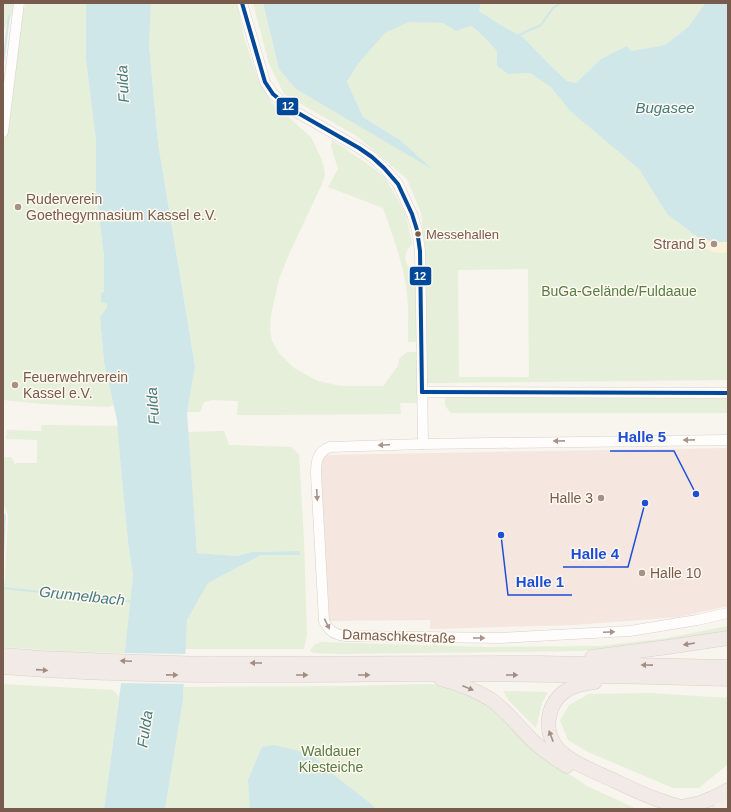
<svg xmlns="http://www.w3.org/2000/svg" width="731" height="812" font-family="Helvetica,sans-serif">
	<rect width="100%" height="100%" fill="#f8f4ee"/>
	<path fill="#f5e6df" d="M728 448V606L679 617 574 625 430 629V620L328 621 320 461 327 455Z"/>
	<g fill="#e6efd9" fill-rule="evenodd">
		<path d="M3 3H14L13 12 3 31Z"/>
		<path d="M25 3H86V60L96 141V191L104 257V293H101V302L107 304V307L100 317 104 362 114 405 108 407 43 404 3 400V105L23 12 26 4Z"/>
		<path d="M151 3H237L244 37 256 73 272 103 311 137 321 158 324 168 325 175 322 184 289 254 279 279 271 315 270 330 272 341 279 353 294 368 318 381 341 386H383L398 366 399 359 407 352H416L418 403H400L401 414 237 415 238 401 212 400 204 402 200 412H187L195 366 158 143 149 45Z"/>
		<path d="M253 3H263L279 69 400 140 363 117 347 83 358 64 385 33 409 21 443 23 456 31 470 26 483 36 497 51V66L508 74 530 73 551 87 570 111 639 169 667 214 700 239 716 242H728V380L425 383V253L421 212 407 179 358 137 284 94 269 64ZM528 269 529 377H459L458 270Z"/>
		<path d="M481 3H704V5L688 27 665 45 631 51 628 46 601 59 576 83 567 81 549 64 525 39 499 24 479 11Z"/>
		<path d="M332 140 375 169 386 179 406 214 412 244C401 255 404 266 417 274L416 342H408C408 324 409 305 406 286 402 260 392 233 383 208L328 187 338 169 331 146Z"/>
		<path d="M445 395 728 397V413H451L445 406Z"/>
		<path d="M42 425 118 426 120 458 128 542 133 576 125 653 71 652 3 647V590L5 580 8 515 3 502V457H11L16 465V463H37V440L6 439 7 430 41 431Z"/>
		<path d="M224 431 229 445 291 447 299 454 304 541 307 635 304 649H185L187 620 208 583 261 555H299V551L252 552 237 556 197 553 188 432Z"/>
		<path d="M728 626V633L634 647 578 651 342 654 314 653 310 651 314 645 321 642 488 647 600 646 667 638Z"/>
		<path d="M3 684 113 690 119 696 104 809H3Z"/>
		<path d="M428 684 447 686 479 699 499 712 532 749 587 786 637 809H165L183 700 184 687 349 686Z"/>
		<path d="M503 691 548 692 542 703 536 728 509 701Z"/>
		<path d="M650 693 728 698V764L699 788H673L588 752 568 740 560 720 569 705 589 694Z"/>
	</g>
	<path fill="#faf1d7" d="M693 233C704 242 715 242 728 242V252C713 256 699 247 693 233Z"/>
	<g fill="#cfe7e9">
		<path d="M86 3H151L149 45 158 143 195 366 187 413 197 553 237 556 252 552 299 551 300 555H261L208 583 187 620 183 700 165 809H104L123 669 133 576 128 542 120 458 117 420 104 362 100 317 107 307V304L101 302V293L104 292V257L96 190V141L86 60Z"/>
		<path d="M263 3H481L479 11 499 24 524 38 549 64 567 81 576 83 601 59 627 46 631 51 665 45 688 27 704 5V3H728V242H716L700 239 667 214 639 169 570 111 551 87 530 73 508 74 497 66V51L483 36 471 26 456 31 443 23 409 22 385 33 358 64 347 82 363 117 400 140 432 169 296 89 279 69Z"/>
		<path d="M274 745 311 754 334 775 371 804 376 809H250L248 780 262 747Z"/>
	</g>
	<path fill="#f8f4ee" d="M123 653 187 654 186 684 119 683Z"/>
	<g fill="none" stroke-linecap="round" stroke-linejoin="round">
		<g stroke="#cfe7e9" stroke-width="2">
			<path d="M519 35 541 25 553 8 561 3"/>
			<path d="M3 64 9 16"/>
			<path d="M3 556 5 515"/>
			<path d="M3 588 69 595 83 594 133 602"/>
		</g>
		<defs>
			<g id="minor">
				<path d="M242 3 265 82 273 94 283 103 291 109 359 148 372 157 384 168 398 184 412 214 417 230 420 251 421 305 423 444"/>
				<path d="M3 132 19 3"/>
				<path d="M422 392 728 393"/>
				<path d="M728 440 423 444 330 447C317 452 316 461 316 474L324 621C329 631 335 635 346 636L500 638 630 631 697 620 728 613"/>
			</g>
			<path id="major" d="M719 809 728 795"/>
			<g id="highway">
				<path d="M3 655 42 658 112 661 206 664 540 663 728 667"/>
				<path d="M592 657 668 647 728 638"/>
				<path d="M3 667C140 678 277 675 415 674 519 674 624 676 728 679"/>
				<path d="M441 679C457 683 475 690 490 699 507 710 519 728 534 742 544 751 555 759 567 766"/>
				<path d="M595 682C577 684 560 689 552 707 547 719 547 733 555 745 567 762 596 772 615 781 630 788 646 796 662 801 670 804 678 806 686 809"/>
				<path d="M680 807 700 803 715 797 728 790"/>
			</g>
		</defs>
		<use href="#minor" stroke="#d8d1cc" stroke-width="11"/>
		<use href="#major" stroke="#dad1cb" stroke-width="13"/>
		<use href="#highway" stroke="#dad1cb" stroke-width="15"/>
		<use href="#minor" stroke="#fefdfc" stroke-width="10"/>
		<use href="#major" stroke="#f3eee7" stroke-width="12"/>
		<use href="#highway" stroke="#f1eae6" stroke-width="14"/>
		<defs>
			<g id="bus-1">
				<path d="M242 3 265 82 273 94 291 109 359 148 372 157 384 168 398 184 412 214 417 230 420 251 422 392"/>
				<path d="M422 392 728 393"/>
			</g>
		</defs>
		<use href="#bus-1" stroke="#fff9f0" stroke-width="7"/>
		<use href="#bus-1" stroke="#00489a" stroke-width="4"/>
	</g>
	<defs><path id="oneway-solid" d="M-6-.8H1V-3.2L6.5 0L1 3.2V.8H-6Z"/></defs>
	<g fill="#a7948a">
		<use href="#oneway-solid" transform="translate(689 440) rotate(179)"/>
		<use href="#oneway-solid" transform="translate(559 441) rotate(179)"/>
		<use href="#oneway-solid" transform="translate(384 445) rotate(178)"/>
		<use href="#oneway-solid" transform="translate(317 495) rotate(87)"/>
		<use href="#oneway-solid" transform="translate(327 624) rotate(64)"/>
		<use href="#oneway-solid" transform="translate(609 632) rotate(-3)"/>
		<use href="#oneway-solid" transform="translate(479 638)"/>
	</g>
	<g fill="#a28d83">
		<use href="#oneway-solid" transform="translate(689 644) rotate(171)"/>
		<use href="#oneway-solid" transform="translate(126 661) rotate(-178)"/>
		<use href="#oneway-solid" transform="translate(256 663) rotate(180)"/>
		<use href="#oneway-solid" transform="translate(647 665) rotate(-179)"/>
		<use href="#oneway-solid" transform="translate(42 670) rotate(4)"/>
		<use href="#oneway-solid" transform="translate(172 675) rotate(1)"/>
		<use href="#oneway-solid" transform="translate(302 675)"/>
		<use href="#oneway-solid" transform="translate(364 675)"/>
		<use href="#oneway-solid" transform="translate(512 675)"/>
		<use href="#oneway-solid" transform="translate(468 688) rotate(22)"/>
		<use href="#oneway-solid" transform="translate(551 736) rotate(-111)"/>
	</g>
	<g fill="#a59185" stroke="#fff9f0" stroke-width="1.5">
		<circle cx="18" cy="207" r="4"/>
		<circle cx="714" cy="244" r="4"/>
		<circle cx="15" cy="385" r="4"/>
		<circle cx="601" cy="498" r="4"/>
		<circle cx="642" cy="573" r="4"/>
	</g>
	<circle fill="#785b4d" stroke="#fff9f0" stroke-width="1.5" cx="418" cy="234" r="3.5"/>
	<g text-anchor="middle" stroke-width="3" stroke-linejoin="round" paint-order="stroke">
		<g font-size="13" fill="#785b4d" stroke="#fff9f0" text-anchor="start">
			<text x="426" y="239">Messehallen</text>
		</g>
		<g font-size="14" fill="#785b4d" stroke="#fff9f0" text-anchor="start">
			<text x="26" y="204">Ruderverein<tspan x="26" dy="16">Goethegymnasium Kassel e.V.</tspan></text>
			<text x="706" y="249" text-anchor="end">Strand 5</text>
			<text x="23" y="382">Feuerwehrverein<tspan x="23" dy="16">Kassel e.V.</tspan></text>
			<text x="593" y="503" text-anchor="end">Halle 3</text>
			<text x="650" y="578">Halle 10</text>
		</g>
		<g font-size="14" fill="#567d44" stroke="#fff9f0">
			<text x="619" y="296">BuGa-Gelände/Fuldaaue</text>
			<text x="331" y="756">Waldauer<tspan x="331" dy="16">Kiesteiche</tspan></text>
		</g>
		<g font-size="14" fill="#785b4d" stroke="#fff9f0">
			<text transform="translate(399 636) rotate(2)" y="5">Damaschkestraße</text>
		</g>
		<g font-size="15" font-style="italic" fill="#437a83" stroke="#fff9f0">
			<text transform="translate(123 84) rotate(-93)" y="5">Fulda</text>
			<text x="665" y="113">Bugasee</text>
			<text transform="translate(153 406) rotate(-94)" y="5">Fulda</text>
			<text transform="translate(82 596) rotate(6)" y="5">Grunnelbach</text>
			<text transform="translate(145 729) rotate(-82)" y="5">Fulda</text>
		</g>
	</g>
	<path fill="none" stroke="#1d4ed8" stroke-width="1.5" d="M696 494L674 451H610M645 503L628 567H563M501 535L508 595H572"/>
	<g fill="#1d4ed8" stroke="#fff9f0" stroke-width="1.5">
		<circle cx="696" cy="494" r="4"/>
		<circle cx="645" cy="503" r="4"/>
		<circle cx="501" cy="535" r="4"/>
	</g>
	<g font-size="15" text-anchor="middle" font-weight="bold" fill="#1d4ed8" stroke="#fff9f0" stroke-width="3" stroke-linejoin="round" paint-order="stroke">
		<text x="642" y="442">Halle 5</text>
		<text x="595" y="559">Halle 4</text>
		<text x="540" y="587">Halle 1</text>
	</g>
	<g stroke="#fff9f0" stroke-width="1.5">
		<rect x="276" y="97" width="23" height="19" rx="4" fill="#00489a"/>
		<rect x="409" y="266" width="23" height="20" rx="4" fill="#00489a"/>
	</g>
	<g font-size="11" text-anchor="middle" font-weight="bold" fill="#fff">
		<text x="288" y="110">12</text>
		<text x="420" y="280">12</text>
	</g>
	<rect width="731" height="812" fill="none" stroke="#785b4d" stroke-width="8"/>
</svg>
